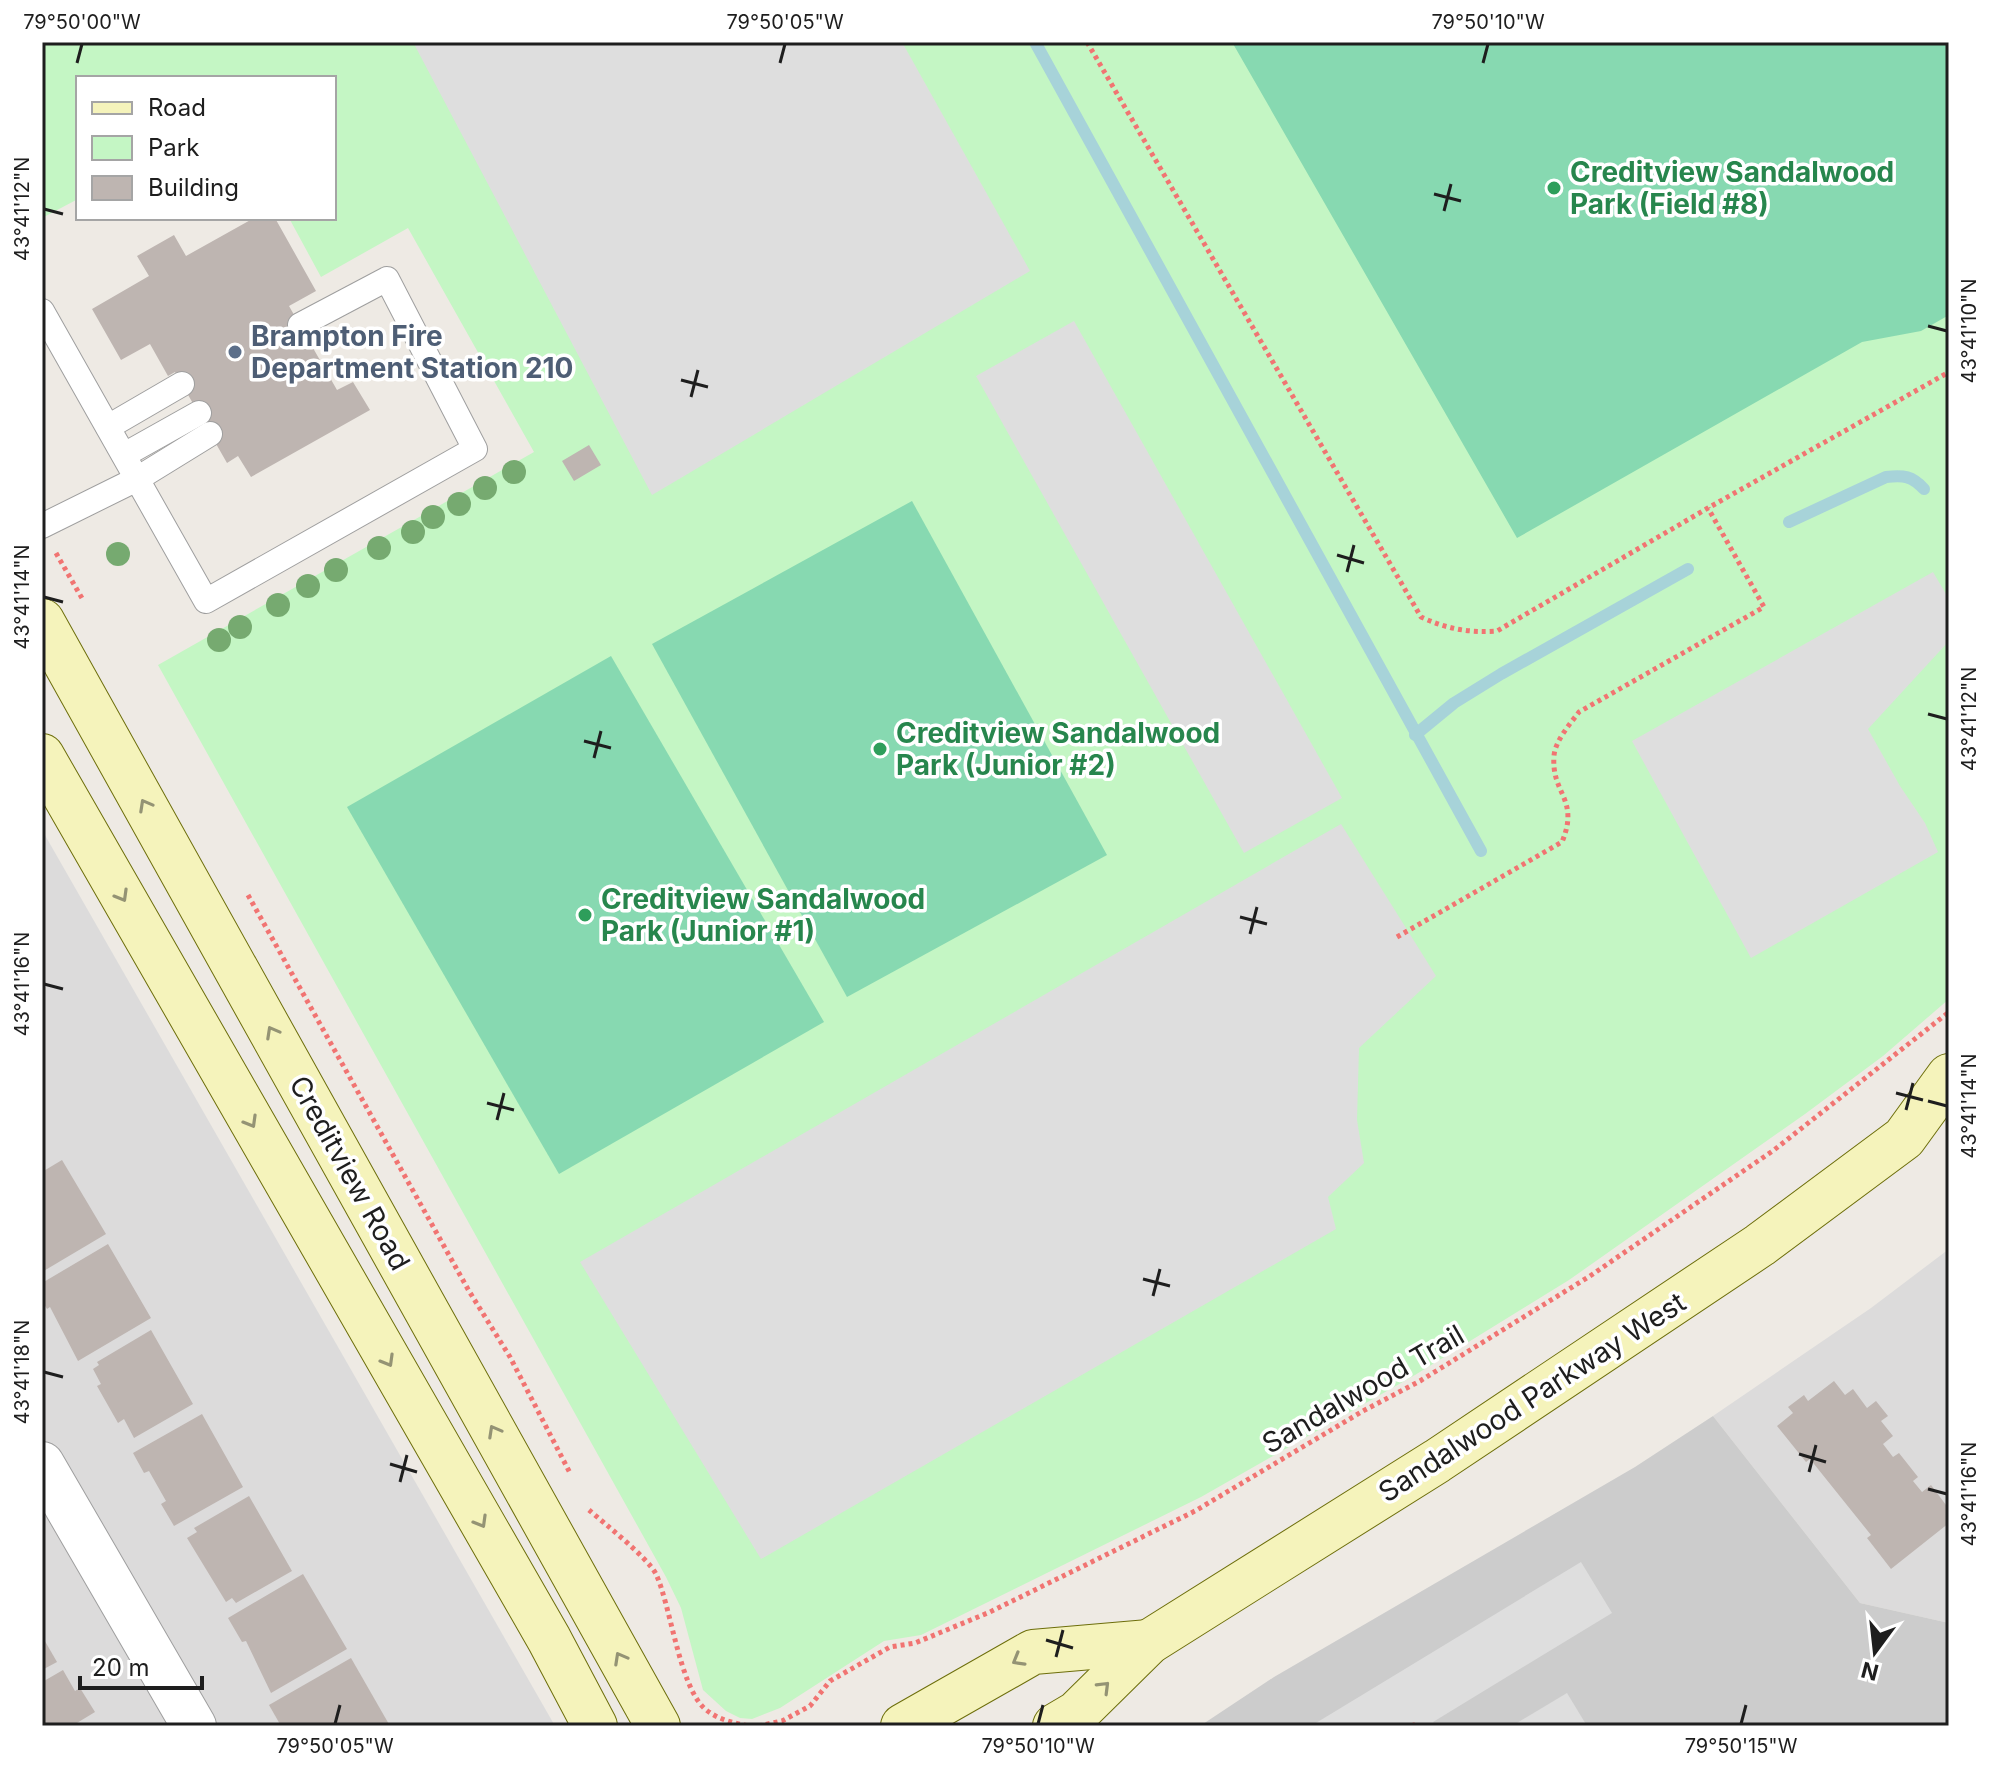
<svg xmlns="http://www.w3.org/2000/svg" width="1991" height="1768" font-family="Inter,sans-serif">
	<rect width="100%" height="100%" fill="#eeeae4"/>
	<g fill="#dcdbdb">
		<path d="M42 830 555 1726H42Z"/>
		<path d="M1949 1249V1623L1860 1603 1713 1416 1871 1308Z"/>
	</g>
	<path fill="#ccc" d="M1713 1416 1860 1603 1949 1623V1726H1200L1274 1677 1635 1467Z"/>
	<path fill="#c4f6c4" d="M42 42H1949V999L1883 1056 1805 1114 1569 1280 1415 1375 1201 1497 921 1635 884 1641 780 1708 752 1719 740 1718 726 1711 703 1690 681 1608 666 1577 158 665 534 452 408 228 321 277 289 218H334V78H78V199L42 218Z"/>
	<g fill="#87d9b1">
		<path d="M1232 42H1949V315L1921 331 1862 342 1517 538Z"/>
		<path d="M912 501 1107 855 847 997 652 644Z"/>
		<path d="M611 656 824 1022 559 1174 347 807Z"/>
	</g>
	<g fill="#dedede">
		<path d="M413 42H902L1030 271 652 495Z"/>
		<path d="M1074 321 1342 798 1244 853 976 376Z"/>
		<path d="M1933 572 1949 599V641L1868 729 1900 786 1925 823 1938 852 1751 958 1632 741Z"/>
		<path d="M1341 824 1436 976 1359 1048 1357 1120 1364 1163 1328 1197 1336 1229 761 1559 580 1262Z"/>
		<path d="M1581 1562 1612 1613 1433 1722 1435 1726H1311Z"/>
		<path d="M1567 1693 1587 1726H1512Z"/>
	</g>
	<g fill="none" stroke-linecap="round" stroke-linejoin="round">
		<g stroke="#a7d3d9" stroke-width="12">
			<path d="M1035 42 1481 851"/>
			<path d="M1789 522 1886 477C1904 475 1912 476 1924 489"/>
			<path d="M1415 735 1454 703 1501 674 1688 569"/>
		</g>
	</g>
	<g fill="#beb5b1">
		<path d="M254 218H275L316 291 289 306 337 390 353 382 370 410 251 477 238 456 227 463 175 372 168 376 150 344 121 360 92 309 149 276 137 256 174 235 186 256Z"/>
		<path d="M589 445 601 465 574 481 562 461Z"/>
		<path d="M62 1160 106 1234 42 1272V1172Z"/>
		<path d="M108 1244 151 1318 78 1361 50 1307 47 1309 42 1301V1283Z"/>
		<path d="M151 1330 193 1404 134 1438 124 1419 118 1423 97 1386 101 1384 93 1369 99 1365 97 1362Z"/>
		<path d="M1834 1381 1845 1395 1853 1389 1867 1408 1876 1401 1888 1416 1881 1421 1893 1436 1883 1444 1893 1457 1899 1453 1918 1477 1913 1481 1922 1492 1931 1485 1949 1509V1523L1891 1569 1867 1538 1871 1535 1810 1459 1806 1462 1777 1426 1793 1413 1788 1407 1804 1395 1808 1401Z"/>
		<path d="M202 1414 243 1487 174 1526 161 1504 166 1501 149 1471 144 1473 133 1453Z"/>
		<path d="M249 1496 292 1571 236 1603 232 1598 226 1602 187 1538 197 1532 194 1528Z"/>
		<path d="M303 1574 347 1649 271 1693 246 1641 242 1642 228 1618Z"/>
		<path d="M42 1636 57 1662 42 1670Z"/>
		<path d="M351 1658 390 1726H281L269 1705Z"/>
		<path d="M63 1670 75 1691 80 1688 95 1712 72 1726H42V1678L44 1681Z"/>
	</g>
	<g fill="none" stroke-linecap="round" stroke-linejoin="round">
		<defs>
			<g id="service">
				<path d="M42 311 206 601 475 449 387 279 300 325"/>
				<path d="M108 427 182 384"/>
				<path d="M124 455 199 413"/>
				<path d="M42 526 137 479 210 434"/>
			</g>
			<path id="minor" d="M42 1464 194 1726"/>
			<g id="secondary">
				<path d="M42 621 658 1726"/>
				<path d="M42 756 549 1639 595 1726"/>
				<path d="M903 1726 1033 1652 1149 1642"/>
				<path d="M1055 1726 1077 1713 1149 1642 1437 1461 1760 1245 1904 1138 1949 1076"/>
			</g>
		</defs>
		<use href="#service" stroke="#9f9f9f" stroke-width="26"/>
		<use href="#minor" stroke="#9f9f9f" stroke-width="46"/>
		<use href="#secondary" stroke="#6d6e0b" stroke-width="46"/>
		<g stroke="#f17472" stroke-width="5" stroke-dasharray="4 4" stroke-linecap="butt">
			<path d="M1087 42 1421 617C1447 629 1469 633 1497 631L1708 508 1949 372"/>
			<path d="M56 553 83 600"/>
			<path d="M248 895 469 1291 510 1357 570 1473"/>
			<path d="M1397 937 1562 842C1580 799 1551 794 1554 756 1555 741 1570 724 1579 712L1764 607 1708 508"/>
			<path d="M589 1510C605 1524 648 1558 656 1574 671 1607 679 1684 704 1708 716 1719 733 1723 749 1726"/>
			<path d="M1412 1723 1413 1726"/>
			<path d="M758 1726 782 1721 810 1706 830 1681 890 1647 915 1643 990 1612 1195 1511 1363 1411 1420 1381 1590 1276 1774 1150 1949 1012"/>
		</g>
		<use href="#service" stroke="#fff" stroke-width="24"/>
		<use href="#minor" stroke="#fff" stroke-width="44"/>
		<use href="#secondary" stroke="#f5f3bb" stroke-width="44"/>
	</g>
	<g fill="#76aa70">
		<circle cx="514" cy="472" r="12"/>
		<circle cx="485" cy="488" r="12"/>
		<circle cx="459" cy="504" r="12"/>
		<circle cx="433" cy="517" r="12"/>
		<circle cx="413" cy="532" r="12"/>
		<circle cx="379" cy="548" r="12"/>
		<circle cx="118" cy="554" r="12"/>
		<circle cx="336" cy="570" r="12"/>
		<circle cx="308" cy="586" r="12"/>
		<circle cx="278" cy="605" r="12"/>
		<circle cx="240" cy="627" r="12"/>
		<circle cx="219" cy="640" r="12"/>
	</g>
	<defs><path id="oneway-chevron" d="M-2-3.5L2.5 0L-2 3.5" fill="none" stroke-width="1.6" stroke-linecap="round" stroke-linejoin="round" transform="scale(2)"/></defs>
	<g stroke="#949374">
		<use href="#oneway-chevron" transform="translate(145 805) rotate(-119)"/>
		<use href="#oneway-chevron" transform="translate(122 896) rotate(60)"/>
		<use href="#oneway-chevron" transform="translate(272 1032) rotate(-119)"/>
		<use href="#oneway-chevron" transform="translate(251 1122) rotate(60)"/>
		<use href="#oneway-chevron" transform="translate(388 1361) rotate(60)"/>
		<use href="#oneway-chevron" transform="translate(494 1431) rotate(-119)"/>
		<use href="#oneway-chevron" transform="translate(481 1522) rotate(60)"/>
		<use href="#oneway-chevron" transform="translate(620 1658) rotate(-119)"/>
		<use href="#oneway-chevron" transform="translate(1018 1660) rotate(150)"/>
		<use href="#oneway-chevron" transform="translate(1104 1687) rotate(-45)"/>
	</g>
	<path fill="none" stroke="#1e1e1e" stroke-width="3" d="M77 63 82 44M780 63 785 44M1483 63 1488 44M1434 194 1461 201M44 209 63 214M1444 211 1451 184M1928 326 1947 331M681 380 708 387M691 397 698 370M1337 555 1364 563M1347 572 1354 545M44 597 63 602M1928 714 1947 719M584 741 611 748M594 758 601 731M1240 917 1267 924M1250 934 1257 907M44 984 63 989M1896 1093 1923 1100M1928 1101 1947 1106M487 1103 514 1110M1906 1110 1913 1083M497 1120 504 1093M1143 1279 1170 1286M1153 1296 1160 1269M44 1372 63 1377M1799 1454 1826 1462M390 1464 417 1472M1809 1472 1816 1445M400 1482 407 1455M1928 1489 1947 1494M1046 1640 1073 1648M1056 1657 1063 1630M335 1724 340 1705M1038 1724 1043 1705M1741 1724 1746 1705"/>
	<g fill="#2e9e5b" stroke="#fff" stroke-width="3">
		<circle cx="1554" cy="188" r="8"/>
		<circle cx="880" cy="749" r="8"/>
		<circle cx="585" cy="915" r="8"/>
	</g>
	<circle fill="#5c6f8a" stroke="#fff" stroke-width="3" cx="235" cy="352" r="8"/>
	<g text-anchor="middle" stroke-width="7" stroke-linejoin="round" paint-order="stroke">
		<g font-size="28" font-weight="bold" fill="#27864d" stroke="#fff" text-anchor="start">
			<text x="1570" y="182">Creditview Sandalwood<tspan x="1570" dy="32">Park (Field #8)</tspan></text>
			<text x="896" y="743">Creditview Sandalwood<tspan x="896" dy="32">Park (Junior #2)</tspan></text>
			<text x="601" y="909">Creditview Sandalwood<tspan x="601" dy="32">Park (Junior #1)</tspan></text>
		</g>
		<g font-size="28" font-weight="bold" fill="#4e5e75" stroke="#fff" text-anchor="start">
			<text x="251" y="346">Brampton Fire<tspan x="251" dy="32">Department Station 210</tspan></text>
		</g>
		<g font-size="28" fill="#1e1e1e" stroke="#fff">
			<text transform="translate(350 1173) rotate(61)" y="10">Creditview Road</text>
			<text transform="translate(1363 1389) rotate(-30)" y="10">Sandalwood Trail</text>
			<text transform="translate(1532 1397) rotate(-33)" y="10">Sandalwood Parkway West</text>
		</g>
	</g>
	<rect width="1991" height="1768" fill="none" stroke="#ffffff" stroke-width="88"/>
	<rect x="76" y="76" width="260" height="144" fill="#ffffff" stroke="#a5a5a5" stroke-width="2"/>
	<rect x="92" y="102" width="40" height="12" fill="#f5f3bb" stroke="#a5a5a5" stroke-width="2"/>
	<text x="148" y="116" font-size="24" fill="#1e1e1e">Road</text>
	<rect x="92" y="136" width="40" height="24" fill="#c4f6c4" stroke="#a5a5a5" stroke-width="2"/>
	<text x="148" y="156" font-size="24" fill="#1e1e1e">Park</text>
	<rect x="92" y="176" width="40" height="24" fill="#beb5b1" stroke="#a5a5a5" stroke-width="2"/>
	<text x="148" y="196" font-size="24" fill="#1e1e1e">Building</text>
	<g transform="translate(1875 1652) rotate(195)" stroke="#ffffff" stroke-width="6" paint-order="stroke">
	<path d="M0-6L14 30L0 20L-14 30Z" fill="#1e1e1e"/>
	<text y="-12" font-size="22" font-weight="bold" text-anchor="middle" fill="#1e1e1e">N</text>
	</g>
	<path d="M80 1676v12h122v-12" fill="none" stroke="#1e1e1e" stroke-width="4"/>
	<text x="92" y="1676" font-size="24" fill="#1e1e1e" stroke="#ffffff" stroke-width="6" paint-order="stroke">20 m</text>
	<rect x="44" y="44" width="1903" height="1680" fill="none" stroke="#1e1e1e" stroke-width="3"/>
	<g font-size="20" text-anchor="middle" fill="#1e1e1e">
		<text x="82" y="29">79°50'00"W</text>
		<text x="785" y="29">79°50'05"W</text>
		<text x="1488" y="29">79°50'10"W</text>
		<text transform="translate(22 209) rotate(-90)" y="7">43°41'12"N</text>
		<text transform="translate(1969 331) rotate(-90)" y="7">43°41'10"N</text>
		<text transform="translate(22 597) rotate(-90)" y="7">43°41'14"N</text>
		<text transform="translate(1969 719) rotate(-90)" y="7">43°41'12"N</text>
		<text transform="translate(22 984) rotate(-90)" y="7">43°41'16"N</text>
		<text transform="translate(1969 1106) rotate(-90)" y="7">43°41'14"N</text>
		<text transform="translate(22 1372) rotate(-90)" y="7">43°41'18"N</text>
		<text transform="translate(1969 1494) rotate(-90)" y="7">43°41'16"N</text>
		<text x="335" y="1753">79°50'05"W</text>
		<text x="1038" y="1753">79°50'10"W</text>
		<text x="1741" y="1753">79°50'15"W</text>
	</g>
</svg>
